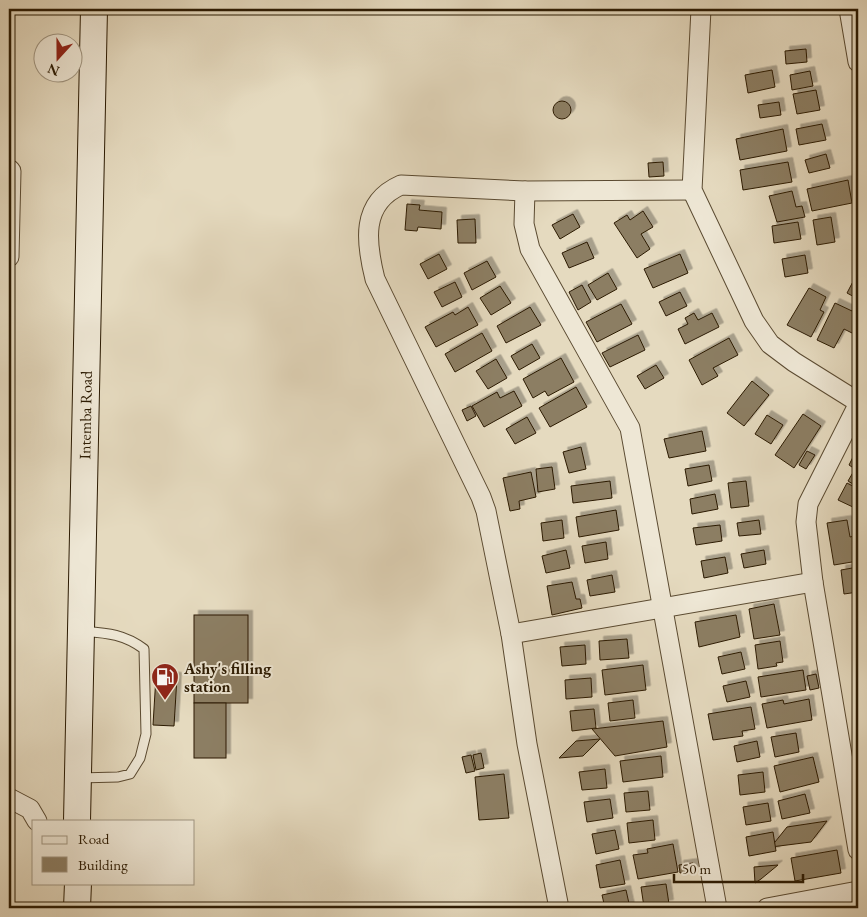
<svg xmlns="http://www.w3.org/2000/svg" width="867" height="917" font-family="'EB Garamond',serif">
	<defs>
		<filter id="shadow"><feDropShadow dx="4.5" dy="-4.5" stdDeviation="0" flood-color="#0004"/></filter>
	</defs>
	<rect width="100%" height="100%" fill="#e5dabf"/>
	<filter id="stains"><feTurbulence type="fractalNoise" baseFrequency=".004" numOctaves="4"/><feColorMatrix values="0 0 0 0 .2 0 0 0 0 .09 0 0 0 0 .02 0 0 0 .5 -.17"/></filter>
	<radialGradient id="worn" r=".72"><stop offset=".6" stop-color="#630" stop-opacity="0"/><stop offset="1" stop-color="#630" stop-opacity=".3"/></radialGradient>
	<g fill="#8c7e64" stroke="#2b1a02" filter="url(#shadow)">
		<path d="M806 49 807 62 786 64 785 51Z"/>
		<path d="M772 70 775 87 748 93 745 75Z"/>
		<path d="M810 71 813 86 792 90 790 75Z"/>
		<path d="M816 90 820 110 797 114 793 94Z"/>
		<circle cx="562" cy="110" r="9"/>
		<path d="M779 102 781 115 760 118 758 105Z"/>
		<path d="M822 124 826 140 799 145 796 129Z"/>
		<path d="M783 129 787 151 740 160 736 139Z"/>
		<path d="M826 154 830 168 809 173 805 160Z"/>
		<path d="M663 162 664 176 649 177 648 163Z"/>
		<path d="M788 162 792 182 743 190 740 170Z"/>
		<path d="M848 180 852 203 812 211 807 189Z"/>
		<path d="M792 191 796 207 802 206 805 217 777 222 769 196Z"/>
		<path d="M407 204 420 205 419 210 442 212 441 229 418 227 417 231 405 230Z"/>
		<path d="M643 211 653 227 641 234 650 249 637 258 614 223 627 215 630 220Z"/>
		<path d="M573 214 580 227 560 239 552 225Z"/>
		<path d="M831 217 835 242 817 245 813 220Z"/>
		<path d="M475 219 476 243H458L457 220Z"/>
		<path d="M798 222 801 239 774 243 772 226Z"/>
		<path d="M587 242 594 258 569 268 562 253Z"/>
		<path d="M439 254 447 269 428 279 420 264Z"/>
		<path d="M680 254 688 273 653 288 644 269Z"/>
		<path d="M805 255 808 273 785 277 782 259Z"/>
		<path d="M487 261 496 277 472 290 464 273Z"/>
		<path d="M858 272V299L847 293Z"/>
		<path d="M608 273 617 289 597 300 588 285Z"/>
		<path d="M455 282 462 297 442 307 434 292Z"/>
		<path d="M582 285 591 302 578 310 569 292Z"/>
		<path d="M500 286 511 303 491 315 480 298Z"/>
		<path d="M809 288 826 297 820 310 824 312 811 337 787 325Z"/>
		<path d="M680 292 687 306 666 316 659 302Z"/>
		<path d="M835 303 852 311 854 306 858 308V321L852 333 844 329 834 348 817 340Z"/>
		<path d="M621 304 632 324 597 342 586 322Z"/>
		<path d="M468 307 478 325 436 347 425 327 453 312 455 315Z"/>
		<path d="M530 307 541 325 506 343 497 326Z"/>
		<path d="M694 313 698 320 712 313 719 327 685 344 678 329 688 324 685 318Z"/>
		<path d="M858 331V343L854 341Z"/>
		<path d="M482 333 492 351 455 372 445 354Z"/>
		<path d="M638 335 645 350 610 367 602 353Z"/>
		<path d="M729 338 738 355 713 368 718 376 702 385 689 360Z"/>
		<path d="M532 344 540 358 519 370 511 356Z"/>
		<path d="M561 358 574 382 548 396 545 391 533 398 523 379Z"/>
		<path d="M496 359 507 378 488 389 476 371Z"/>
		<path d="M656 365 664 378 645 389 637 376Z"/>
		<path d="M752 381 769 395 744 426 727 413Z"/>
		<path d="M576 387 587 407 550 427 539 408Z"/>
		<path d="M514 391 522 406 484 427 472 406 497 392 500 398Z"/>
		<path d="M471 406 476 416 467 421 462 410Z"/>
		<path d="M803 414 821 426 794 468 775 455Z"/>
		<path d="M767 415 783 425 771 444 755 434Z"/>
		<path d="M527 417 536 433 515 444 506 429Z"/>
		<path d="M702 431 706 451 669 458 664 439Z"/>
		<path d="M581 447 586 469 569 473 563 452Z"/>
		<path d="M807 451 815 455 806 469 799 465Z"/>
		<path d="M856 451 858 452V487L848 481 855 469 849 465Z"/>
		<path d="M709 465 712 481 688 486 685 469Z"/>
		<path d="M552 467 555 489 538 492 536 469Z"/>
		<path d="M531 472 536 497 519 501 520 509 510 511 503 478Z"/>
		<path d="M610 481 612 498 573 503 571 486Z"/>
		<path d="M746 481 749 506 731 508 728 483Z"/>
		<path d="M847 483 858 489V501L855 508 838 500Z"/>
		<path d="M715 494 718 509 692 514 690 499Z"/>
		<path d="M616 510 619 530 579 537 576 517Z"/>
		<path d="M562 520 564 538 543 541 541 523Z"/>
		<path d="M759 520 761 534 739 536 737 523Z"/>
		<path d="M847 520 850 537 858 535V561L834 565 827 523Z"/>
		<path d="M720 525 722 541 696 545 693 528Z"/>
		<path d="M606 542 608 559 585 563 582 546Z"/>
		<path d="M566 550 570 568 546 573 542 556Z"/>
		<path d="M764 550 766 564 744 568 741 554Z"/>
		<path d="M725 557 728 573 704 578 701 561Z"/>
		<path d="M858 567V592L844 594 841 570Z"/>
		<path d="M612 575 615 592 590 596 587 580Z"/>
		<path d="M572 582 576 599H580L582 608 552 615 547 586Z"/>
		<path d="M774 604 780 635 754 639 749 609Z"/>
		<rect x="194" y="615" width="54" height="88"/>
		<path d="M736 615 740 637 699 647 695 622Z"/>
		<path d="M627 639 629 658 600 660 599 641Z"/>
		<path d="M780 641 783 662 776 663 777 666 758 669 755 645Z"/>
		<path d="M585 645 586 664 562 666 560 647Z"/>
		<path d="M741 652 745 669 722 674 718 657Z"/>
		<path d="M643 665 646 690 605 695 602 670Z"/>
		<path d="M803 670 806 690 761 697 758 677Z"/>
		<path d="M816 674 819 688 810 690 807 676Z"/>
		<path d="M156 676 177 677 174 726 153 725Z"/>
		<path d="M591 678 592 697 566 699 565 680Z"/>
		<path d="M746 681 750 697 727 702 723 686Z"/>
		<path d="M809 699 812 720 767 728 762 704 783 700 784 704Z"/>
		<path d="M633 700 635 718 610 721 608 703Z"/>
		<rect x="194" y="703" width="32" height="55"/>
		<path d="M751 707 755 729 742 731 743 736 713 740 708 714Z"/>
		<path d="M594 709 596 728 572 731 570 711Z"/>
		<path d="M663 721 667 747 615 756 592 729Z"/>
		<path d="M796 733 799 752 775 757 771 737Z"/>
		<path d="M600 739 583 756 559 758 576 741Z"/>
		<path d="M757 741 760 757 737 762 734 746Z"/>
		<path d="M481 753 484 768 476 770 473 755Z"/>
		<path d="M471 755 475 771 466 773 462 757Z"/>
		<path d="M661 756 663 777 623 782 620 761Z"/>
		<path d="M813 757 819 782 780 792 774 766Z"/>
		<path d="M605 769 607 788 582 790 579 772Z"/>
		<path d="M763 772 765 792 740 795 738 775Z"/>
		<path d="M504 774 509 818 479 820 475 777Z"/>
		<path d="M648 791 650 810 626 812 624 793Z"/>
		<path d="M805 794 810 813 782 819 778 801Z"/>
		<path d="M610 799 613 818 587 822 584 802Z"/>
		<path d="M768 803 771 821 746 825 743 807Z"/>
		<path d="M653 820 655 840 629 843 627 823Z"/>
		<path d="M827 821 811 842 771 847 787 827Z"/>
		<path d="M615 830 619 849 596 854 592 834Z"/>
		<path d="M773 832 776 851 749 856 746 837Z"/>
		<path d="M673 844 678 872 638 879 633 855 648 853 647 849Z"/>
		<path d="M837 850 841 873 795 881 791 858Z"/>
		<path d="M620 860 625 884 600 888 596 865Z"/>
		<path d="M693 863 694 871 680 873 679 865Z"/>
		<path d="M778 865 761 879 755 883 754 867Z"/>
		<path d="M666 884 669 904 644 907 641 887Z"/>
		<path d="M626 890 630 908H605L602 895Z"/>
	</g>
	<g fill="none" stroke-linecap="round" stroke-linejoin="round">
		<defs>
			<path id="lane" d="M79 778 118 777 130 774 140 758 146 734 144 649C124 634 107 633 83 631"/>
			<g id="street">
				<path d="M701 9 692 190 754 321 770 344 794 362 858 402"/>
				<path d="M849 9 858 62"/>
				<path d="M9 169 11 171 9 257"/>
				<path d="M525 191 524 224 530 249 630 428 717 908"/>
				<path d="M858 405 808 504 806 522 813 582 858 850"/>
				<path d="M511 634 813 582"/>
				<path d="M9 798 30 809 37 821"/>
				<path d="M559 908 527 744 511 634 486 511 481 497 375 279C366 243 360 203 401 185L525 191 692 190"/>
				<path d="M767 908 858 891"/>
			</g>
			<g id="secondary">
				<path d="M77 821 94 9"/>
				<path d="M77 908 78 883"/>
			</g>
		</defs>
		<use href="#lane" stroke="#5a4a31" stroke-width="11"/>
		<use href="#street" stroke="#5a4a31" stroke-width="21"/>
		<use href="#secondary" stroke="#2b1a02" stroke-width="28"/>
		<use href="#lane" stroke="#eee7d5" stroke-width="9"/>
		<use href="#street" stroke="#eee7d5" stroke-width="19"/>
		<use href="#secondary" stroke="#eee7d5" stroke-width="26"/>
	</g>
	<defs>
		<symbol id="fuel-pin" viewBox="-11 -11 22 30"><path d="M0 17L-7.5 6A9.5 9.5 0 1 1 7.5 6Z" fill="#8f2418" stroke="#eee7d5"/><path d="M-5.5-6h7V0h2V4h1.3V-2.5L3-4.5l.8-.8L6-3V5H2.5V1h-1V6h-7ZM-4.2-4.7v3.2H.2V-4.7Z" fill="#fff"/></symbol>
	</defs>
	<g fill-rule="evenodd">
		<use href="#fuel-pin" x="149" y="661" width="32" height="43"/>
	</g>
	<g text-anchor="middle" stroke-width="4" stroke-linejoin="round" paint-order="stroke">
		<g font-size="16" fill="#2b1a02" stroke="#eee7d5">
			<text transform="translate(85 415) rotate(-89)" y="6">Intemba Road</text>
		</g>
		<g font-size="16" font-weight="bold" fill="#2b1a02" stroke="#eee7d5" text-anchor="start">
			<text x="184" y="674">Ashy's filling<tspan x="184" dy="18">station</tspan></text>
		</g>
	</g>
	<rect width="867" height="917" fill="none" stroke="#e5dabf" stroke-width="30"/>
	<rect x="10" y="10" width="847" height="897" fill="none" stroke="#2b1a02" stroke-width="2.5"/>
	<rect x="15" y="15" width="837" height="887" fill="none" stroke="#2b1a02"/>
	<rect x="32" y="820" width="162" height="65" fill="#eee7d5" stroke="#a09581"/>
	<rect x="42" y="836" width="25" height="8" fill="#eee7d5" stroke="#a09581"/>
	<text x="78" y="844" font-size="15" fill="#2b1a02">Road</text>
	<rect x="42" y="857" width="25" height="15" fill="#8c7e64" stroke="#a09581"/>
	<text x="78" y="870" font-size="15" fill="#2b1a02">Building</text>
	<g transform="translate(58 58) rotate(201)"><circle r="24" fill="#eee7d5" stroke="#a09581"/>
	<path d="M0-4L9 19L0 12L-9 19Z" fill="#8f2418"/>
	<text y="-8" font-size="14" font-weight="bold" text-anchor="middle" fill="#2b1a02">N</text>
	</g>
	<path d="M674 874v8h129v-8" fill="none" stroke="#2b1a02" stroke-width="2.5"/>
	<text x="682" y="874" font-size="15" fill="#2b1a02" stroke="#eee7d5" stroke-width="4" paint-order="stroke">50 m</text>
	<rect width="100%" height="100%" filter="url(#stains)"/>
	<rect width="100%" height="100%" fill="url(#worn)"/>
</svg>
